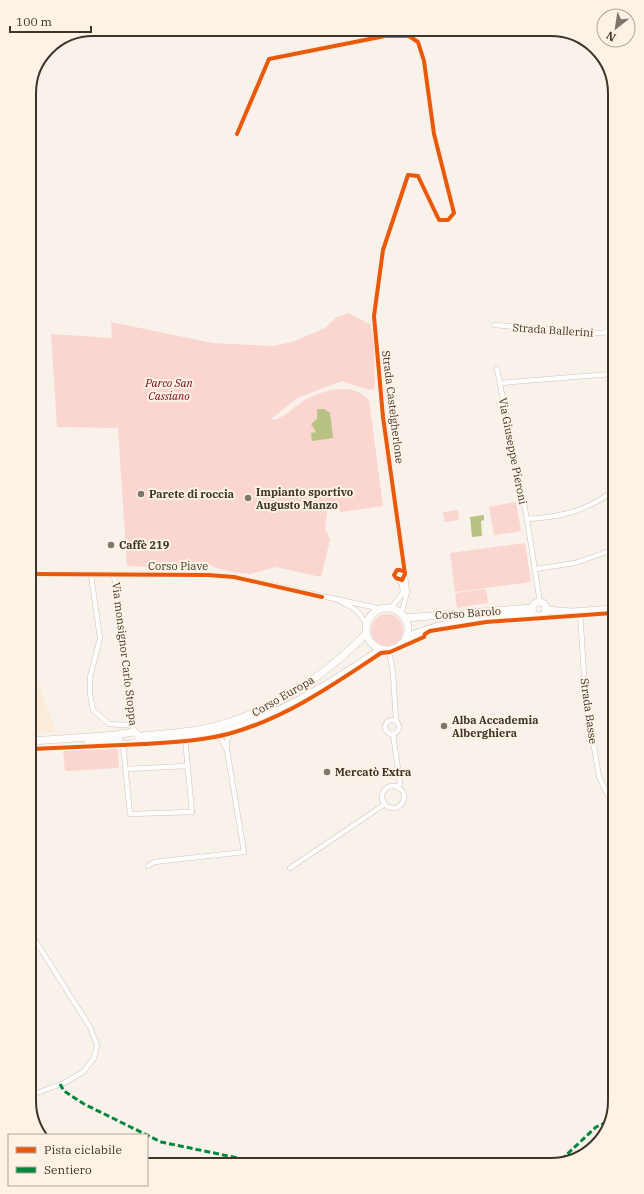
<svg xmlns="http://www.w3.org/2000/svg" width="644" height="1194" font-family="'IBM Plex Serif',serif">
	<rect width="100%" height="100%" fill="#f8f2eb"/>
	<path fill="#fbebd8" d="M37 681 56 732 32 734V682Z"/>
	<g fill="#fbd5cf">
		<path d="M349 313 371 325 374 343 375 389 369 390 342 381 297 398 270 420C282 420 290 410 299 404 318 391 352 380 369 400L383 506 340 512 338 506H328L325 529 330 540 321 577 276 567 250 574 232 572 216 568 205 562 188 569 127 566 118 428 57 427 51 334 112 338 111 322 212 343 273 346 295 341 325 328 337 317Z"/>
		<path d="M516 502 521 531 494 535 489 507Z"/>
		<path d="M458 510 459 520 445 522 443 512Z"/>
		<path d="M525 543 531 582 455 592 450 553Z"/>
		<path d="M486 589 488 603 457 608 455 593Z"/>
		<circle cx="387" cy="630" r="16"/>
		<path d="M118 749 119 768 65 771 63 751Z"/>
	</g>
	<g fill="#b8c283">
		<path d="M318 409H324L330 413 333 438 312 441 311 433 316 432 311 424 317 419V410Z"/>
		<path d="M484 515V520L481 521 482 536 472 537 470 517Z"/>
	</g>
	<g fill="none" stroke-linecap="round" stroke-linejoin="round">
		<defs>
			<g id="street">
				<path d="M605 63 610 72"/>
				<path d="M237 134 269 59 385 36H409L418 42 424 61 434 134 454 213 448 220H439L418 176 408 175 383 250 374 316 383 417 405 574 402 580 396 578 394 575 397 570H400L405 572"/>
				<path d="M494 325 593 333H602L611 330"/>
				<path d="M497 369 527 519 540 603"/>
				<path d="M500 383 611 374"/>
				<path d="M527 519C561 517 583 512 612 492"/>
				<path d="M535 569 575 563 612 550"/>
				<path d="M31 574 208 575 234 577 382 609"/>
				<path d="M91 575 100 638 90 677V694L93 710 109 724 124 725 134 724"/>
				<path d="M114 575 134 732"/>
				<path d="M341 602C353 607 361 612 366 625"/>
				<path d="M390 609 403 593 402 584 399 580"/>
				<path d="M580 611 585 691 599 777 614 807"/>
				<path d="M401 615 407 592 405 576"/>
				<path d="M389 650 393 673 396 720"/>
				<circle cx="392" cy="727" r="7"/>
				<path d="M213 734 221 739 226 749"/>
				<path d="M393 734 400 783 398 787"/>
				<path d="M123 744 130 814 192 812 185 738"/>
				<path d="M126 769 187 766"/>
				<circle cx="393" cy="797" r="11"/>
				<path d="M148 866 154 862 244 852 227 750V740L232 729"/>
				<path d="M290 868 385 804"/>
				<path d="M33 937 90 1027 97 1045 94 1058 83 1072 64 1083 34 1094"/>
			</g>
			<g id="secondary">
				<circle cx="539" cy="609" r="7"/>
				<circle cx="387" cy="629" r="21"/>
				<path d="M546 610 572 612 613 609"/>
				<path d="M404 618 532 608"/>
				<path d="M406 638C445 619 491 617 534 614"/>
				<path d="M134 732 139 736V741C133 745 124 746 118 741L120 734Z"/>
				<path d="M143 736C162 734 180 733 198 730 264 718 320 680 366 634"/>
				<path d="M32 741 118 735"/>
				<path d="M139 741C167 739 196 738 224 731 278 716 332 683 378 651L383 650"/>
				<path d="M88 743 118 741"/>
			</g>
		</defs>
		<use href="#street" stroke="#cdc5bd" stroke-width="5.5"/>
		<use href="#secondary" stroke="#cdc5bd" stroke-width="8"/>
		<use href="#street" stroke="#fefdfc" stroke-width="4.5"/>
		<use href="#secondary" stroke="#fefdfc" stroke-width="7"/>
		<g stroke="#00873e" stroke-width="3" stroke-dasharray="6 3" stroke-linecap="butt">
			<path d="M60 1084 64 1091 84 1104 161 1142 238 1158 248 1163"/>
			<path d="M561 1160 596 1127 609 1121"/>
		</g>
		<defs>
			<g id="cycleway">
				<path d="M237 134 269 59 385 36H409L418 42 424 61 434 134 454 213 448 220H439L418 176 408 175 383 250 374 316 383 417 405 574 402 580 396 578 394 575 397 570H400L405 572"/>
				<path d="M31 574 208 575 234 577 322 597"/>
				<path d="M32 749C70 747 107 746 144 744 172 742 201 741 228 734 284 719 333 685 381 653L390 652 424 637 425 634 430 631 486 622 613 613"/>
			</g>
		</defs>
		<use href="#cycleway" stroke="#fdf2e6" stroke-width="6"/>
		<use href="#cycleway" stroke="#e8590c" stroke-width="4"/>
	</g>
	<g fill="#7f766c" stroke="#fdf2e6" stroke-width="1.5">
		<circle cx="141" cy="494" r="4"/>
		<circle cx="248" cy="498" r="4"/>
		<circle cx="111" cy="545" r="4"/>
		<circle cx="444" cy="726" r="4"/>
		<circle cx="327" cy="772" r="4"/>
	</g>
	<g text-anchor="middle" stroke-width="4" stroke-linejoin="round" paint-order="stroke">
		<g font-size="11" fill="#3e3428" stroke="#fdf2e6">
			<text transform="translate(553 330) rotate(4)" y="4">Strada Ballerini</text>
			<text transform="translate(393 407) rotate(83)" y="4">Strada Castelgherlone</text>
			<text transform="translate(513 451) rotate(79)" y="4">Via Giuseppe Pieroni</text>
			<text x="178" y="570">Corso Piave</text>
			<text transform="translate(468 613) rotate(-4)" y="4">Corso Barolo</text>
			<text transform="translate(125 654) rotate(83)" y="4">Via monsignor Carlo Stoppa</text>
			<text transform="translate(283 696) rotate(-30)" y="4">Corso Europa</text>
			<text transform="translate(589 711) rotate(82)" y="4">Strada Basse</text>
		</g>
		<g font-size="11" font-style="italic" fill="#76000f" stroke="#fdf2e6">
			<text x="169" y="387">Parco San<tspan x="169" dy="13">Cassiano</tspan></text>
		</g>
		<g font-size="11" font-weight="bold" fill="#3e3428" stroke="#fdf2e6" text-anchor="start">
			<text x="256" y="496">Impianto sportivo<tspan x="256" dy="13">Augusto Manzo</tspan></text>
			<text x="149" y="498">Parete di roccia</text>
			<text x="119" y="549">Caffè 219</text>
			<text x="452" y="724">Alba Accademia<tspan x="452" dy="13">Alberghiera</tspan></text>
			<text x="335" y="776">Mercatò Extra</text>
		</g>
	</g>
	<path d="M0 0H644V1194H0ZM93 36H551A57 57 0 0 1 608 93V1101A57 57 0 0 1 551 1158H93A57 57 0 0 1 36 1101V93A57 57 0 0 1 93 36Z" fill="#fdf2e6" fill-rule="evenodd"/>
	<path fill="none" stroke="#3e3428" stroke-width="2" d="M93 36H551A57 57 0 0 1 608 93V1101A57 57 0 0 1 551 1158H93A57 57 0 0 1 36 1101V93A57 57 0 0 1 93 36Z"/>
	<rect x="8" y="1134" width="140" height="52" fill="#fdf2e6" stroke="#b1a69a"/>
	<rect x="16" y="1147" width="20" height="6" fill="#e8590c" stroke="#b1a69a"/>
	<text x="44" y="1154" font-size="12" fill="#3e3428">Pista ciclabile</text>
	<rect x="16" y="1167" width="20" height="6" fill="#00873e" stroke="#b1a69a"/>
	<text x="44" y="1174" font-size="12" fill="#3e3428">Sentiero</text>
	<g transform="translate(616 28) rotate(210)"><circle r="19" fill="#fdf2e6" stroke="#b1a69a"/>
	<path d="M0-3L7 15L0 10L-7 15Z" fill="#7f766c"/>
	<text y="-6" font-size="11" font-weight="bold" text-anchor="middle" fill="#3e3428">N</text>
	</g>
	<path d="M10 26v6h81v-6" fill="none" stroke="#3e3428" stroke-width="2"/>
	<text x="16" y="26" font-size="12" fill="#3e3428" stroke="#fdf2e6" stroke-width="3" paint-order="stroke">100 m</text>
</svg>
